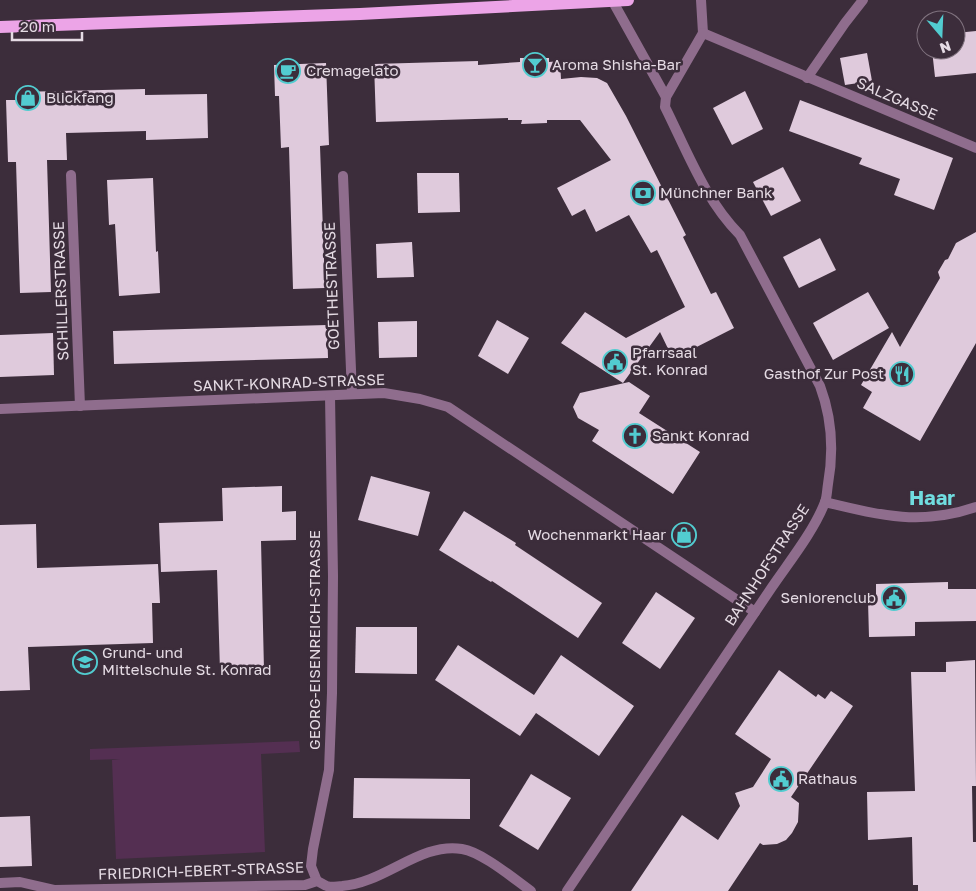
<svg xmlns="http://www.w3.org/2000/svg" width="976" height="891" font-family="'Golos Text',sans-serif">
	<rect width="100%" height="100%" fill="#3c2d3b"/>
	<path fill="#542f52" d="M299 741 300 752 261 754 265 852 116 859 112 760 120 759 90 760V749Z"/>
	<g fill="#dfcadc">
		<path d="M976 31V73L935 77 932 50H956V33Z"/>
		<path d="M867 53 872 81 845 85 840 58Z"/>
		<path d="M520 58H549V62L560 61 561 79 581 77 597 78 607 83 626 116 686 235 683 237 711 294 716 292 734 328 673 359 660 332 623 383 561 343 585 312 626 338 685 307 657 250 651 253 629 215 596 232 585 209 572 216 557 188 611 160 580 120H547V123L521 124 522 120H508V118L376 122 374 64 478 61V65L520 62Z"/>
		<path d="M326 63 329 145 320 146 325 288 293 289 289 147 281 148 279 96H275L274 65Z"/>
		<path d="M145 89V95L207 94 208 138 146 140V131L66 133 67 160H47L51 292 20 293 16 162H8L6 100H18L17 92Z"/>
		<path d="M745 91 763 129 732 145 713 108Z"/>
		<path d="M800 100 953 158 934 210 894 195 900 179 859 164 862 158 789 131Z"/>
		<path d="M783 167 801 201 771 216 753 182Z"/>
		<path d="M417 173H459L460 212 418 213Z"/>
		<path d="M153 178 156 252 158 251 160 293 119 296 115 224 109 225 107 180Z"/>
		<path d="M976 232V343L920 441 863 408 872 392 861 385 892 332 900 347 940 278 938 272 945 260 948 259 956 243Z"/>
		<path d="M820 238 836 270 799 288 783 257Z"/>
		<path d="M412 242 414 277 377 278 376 244Z"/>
		<path d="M868 292 889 328 833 360 813 323Z"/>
		<path d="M497 320 529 338 508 374 478 356Z"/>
		<path d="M417 321V357L379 358 378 322Z"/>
		<path d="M327 325 328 358 114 364 113 331Z"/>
		<path d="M53 333 54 375 0 377V335Z"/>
		<path d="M629 382 650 396 639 413 700 452 673 494 592 441 599 430 578 418 573 407 580 393Z"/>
		<path d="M371 476 430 492 418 536 358 520Z"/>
		<path d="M282 486V512L296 511V540L261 541 264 670 220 671 217 570 161 572 159 523 223 521 222 488Z"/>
		<path d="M464 511 516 543 515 545 602 603 578 638 492 581 491 582 439 550Z"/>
		<path d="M36 524 37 568 158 564 160 603H152L153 643 28 647 30 690 0 691V525Z"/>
		<path d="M948 582V589H976V621L915 622V636L869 637 868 601H876V584Z"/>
		<path d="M656 592 695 618 660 669 622 643Z"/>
		<path d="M356 627H417V674L355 673Z"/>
		<path d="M458 645 534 695 561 655 634 706 599 756 536 713 520 736 435 680Z"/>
		<path d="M975 660 976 786H972L973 842H976V891H918V885H913L912 837 868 840 867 792 915 791 911 672H946V662Z"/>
		<path d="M779 670 816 697 818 694 825 699 831 691 853 706 791 797 799 803 798 822 792 833 786 840 777 844 763 845 760 843 728 891H631L682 815 718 840 740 806 735 793 753 787 771 759 735 734Z"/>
		<path d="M531 774 571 798 538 850 499 826Z"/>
		<path d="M354 778 470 779V819L353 818Z"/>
		<path d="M30 816 32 866 0 867V817Z"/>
	</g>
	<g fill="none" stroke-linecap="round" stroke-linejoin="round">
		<g stroke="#8f6d8d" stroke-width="10">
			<path d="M612 0 666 97"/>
			<path d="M701 0 703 33"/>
			<path d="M703 33 976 148"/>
			<path d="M807 78 845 23 863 0"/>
			<path d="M71 175 80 406"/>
			<path d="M343 176 352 394"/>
			<path d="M0 409 384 393 420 399 448 407 755 612"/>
			<path d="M825 502C879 515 921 526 976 507"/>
			<path d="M317 881 311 866 313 849 329 770 332 693 333 576 330 396"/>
			<path d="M0 883 20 882 55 890 305 885 317 881C320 882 323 885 327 886 331 888 338 886 342 886 385 883 420 842 462 849 482 852 514 879 531 891"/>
			<path d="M567 891 772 587C789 562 814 531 825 502 827 497 827 490 828 484 834 450 832 418 820 386L740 235C705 200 687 151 665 107L666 97 703 33"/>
		</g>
		<path stroke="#eca4e7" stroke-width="12" d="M0 27 360 14 628 0"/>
	</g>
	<defs>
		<symbol id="bar-ring" viewBox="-11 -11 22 22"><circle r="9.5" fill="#3c2d3b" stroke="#52ccd0" stroke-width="1.5"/><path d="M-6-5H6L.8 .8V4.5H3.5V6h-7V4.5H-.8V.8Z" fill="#52ccd0"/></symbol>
		<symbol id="cafe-ring" viewBox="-11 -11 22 22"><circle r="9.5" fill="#3c2d3b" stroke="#52ccd0" stroke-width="1.5"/><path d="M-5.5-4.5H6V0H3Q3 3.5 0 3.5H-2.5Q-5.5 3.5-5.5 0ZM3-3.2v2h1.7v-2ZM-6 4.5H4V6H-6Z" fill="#52ccd0"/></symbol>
		<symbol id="shop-ring" viewBox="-11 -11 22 22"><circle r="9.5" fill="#3c2d3b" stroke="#52ccd0" stroke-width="1.5"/><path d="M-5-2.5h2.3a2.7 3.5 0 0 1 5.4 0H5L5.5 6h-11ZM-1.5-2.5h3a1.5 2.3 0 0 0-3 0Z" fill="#52ccd0"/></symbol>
		<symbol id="bank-ring" viewBox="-11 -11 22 22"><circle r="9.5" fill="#3c2d3b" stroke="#52ccd0" stroke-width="1.5"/><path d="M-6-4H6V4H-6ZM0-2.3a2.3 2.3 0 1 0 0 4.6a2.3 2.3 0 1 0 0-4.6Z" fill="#52ccd0"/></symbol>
		<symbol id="civic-ring" viewBox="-11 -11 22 22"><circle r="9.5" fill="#3c2d3b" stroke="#52ccd0" stroke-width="1.5"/><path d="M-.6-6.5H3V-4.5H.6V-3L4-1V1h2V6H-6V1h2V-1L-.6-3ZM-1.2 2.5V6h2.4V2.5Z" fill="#52ccd0"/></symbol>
		<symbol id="restaurant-ring" viewBox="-11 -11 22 22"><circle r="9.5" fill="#3c2d3b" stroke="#52ccd0" stroke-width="1.5"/><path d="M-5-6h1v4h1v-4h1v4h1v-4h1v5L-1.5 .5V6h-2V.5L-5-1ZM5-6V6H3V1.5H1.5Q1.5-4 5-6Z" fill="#52ccd0"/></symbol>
		<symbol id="church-ring" viewBox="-11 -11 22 22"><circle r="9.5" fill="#3c2d3b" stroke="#52ccd0" stroke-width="1.5"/><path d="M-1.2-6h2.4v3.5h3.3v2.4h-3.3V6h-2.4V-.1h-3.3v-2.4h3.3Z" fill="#52ccd0"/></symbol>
		<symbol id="school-ring" viewBox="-11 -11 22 22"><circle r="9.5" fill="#3c2d3b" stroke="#52ccd0" stroke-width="1.5"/><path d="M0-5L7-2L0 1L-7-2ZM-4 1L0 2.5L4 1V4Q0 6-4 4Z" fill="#52ccd0"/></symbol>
	</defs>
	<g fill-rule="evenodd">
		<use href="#bar-ring" x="521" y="51" width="28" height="28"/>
		<use href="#cafe-ring" x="274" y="57" width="28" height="28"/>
		<use href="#shop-ring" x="14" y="84" width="28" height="28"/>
		<use href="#bank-ring" x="629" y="179" width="28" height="28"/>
		<use href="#civic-ring" x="601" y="348" width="28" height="28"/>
		<use href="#restaurant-ring" x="888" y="360" width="28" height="28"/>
		<use href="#church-ring" x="621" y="422" width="28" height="28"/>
		<use href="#shop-ring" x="670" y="521" width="28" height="28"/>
		<use href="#civic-ring" x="880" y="584" width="28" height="28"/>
		<use href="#school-ring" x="71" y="648" width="28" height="28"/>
		<use href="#civic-ring" x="767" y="765" width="28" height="28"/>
	</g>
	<g text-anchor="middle" stroke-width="5" stroke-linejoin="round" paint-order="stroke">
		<g font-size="15" fill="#e5dbe4" stroke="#3c2d3b" text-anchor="start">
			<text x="552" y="70">Aroma Shisha-Bar</text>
			<text x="306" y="76">Cremagelato</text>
			<text x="46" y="103">Blickfang</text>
			<text x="660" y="198">Münchner Bank</text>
			<text x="632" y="358">Pfarrsaal<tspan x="632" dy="17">St. Konrad</tspan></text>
			<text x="884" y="379" text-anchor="end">Gasthof Zur Post</text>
			<text x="652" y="441">Sankt Konrad</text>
			<text x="666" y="540" text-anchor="end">Wochenmarkt Haar</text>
			<text x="876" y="603" text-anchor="end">Seniorenclub</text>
			<text x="102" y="658">Grund- und<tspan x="102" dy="17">Mittelschule St. Konrad</tspan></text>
			<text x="798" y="784">Rathaus</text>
		</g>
		<g font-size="15" fill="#e5dbe4" stroke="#3c2d3b">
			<text transform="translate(897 99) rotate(23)" y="5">SALZGASSE</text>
			<text transform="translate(332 286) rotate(-92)" y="5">GOETHESTRASSE</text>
			<text transform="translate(61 291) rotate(-92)" y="5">SCHILLERSTRASSE</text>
			<text transform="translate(289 383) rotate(-2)" y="5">SANKT-KONRAD-STRASSE</text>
			<text transform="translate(767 565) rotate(-57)" y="5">BAHNHOFSTRASSE</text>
			<text transform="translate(315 640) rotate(-90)" y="5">GEORG-EISENREICH-STRASSE</text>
			<text transform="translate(201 871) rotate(-2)" y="5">FRIEDRICH-EBERT-STRASSE</text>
		</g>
		<g font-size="20" font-weight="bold" fill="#70dde0" stroke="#3c2d3b">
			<text x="932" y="505">Haar</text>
		</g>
	</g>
	<g transform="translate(941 35) rotate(161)"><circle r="24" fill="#3c2d3b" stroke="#80737f"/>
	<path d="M0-4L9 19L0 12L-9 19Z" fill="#52ccd0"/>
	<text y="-8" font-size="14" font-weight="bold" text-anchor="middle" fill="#e5dbe4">N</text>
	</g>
	<path d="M12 32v8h70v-8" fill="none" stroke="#e5dbe4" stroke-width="2.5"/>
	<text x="20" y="32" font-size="15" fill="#e5dbe4" stroke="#3c2d3b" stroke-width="4" paint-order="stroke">20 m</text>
</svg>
